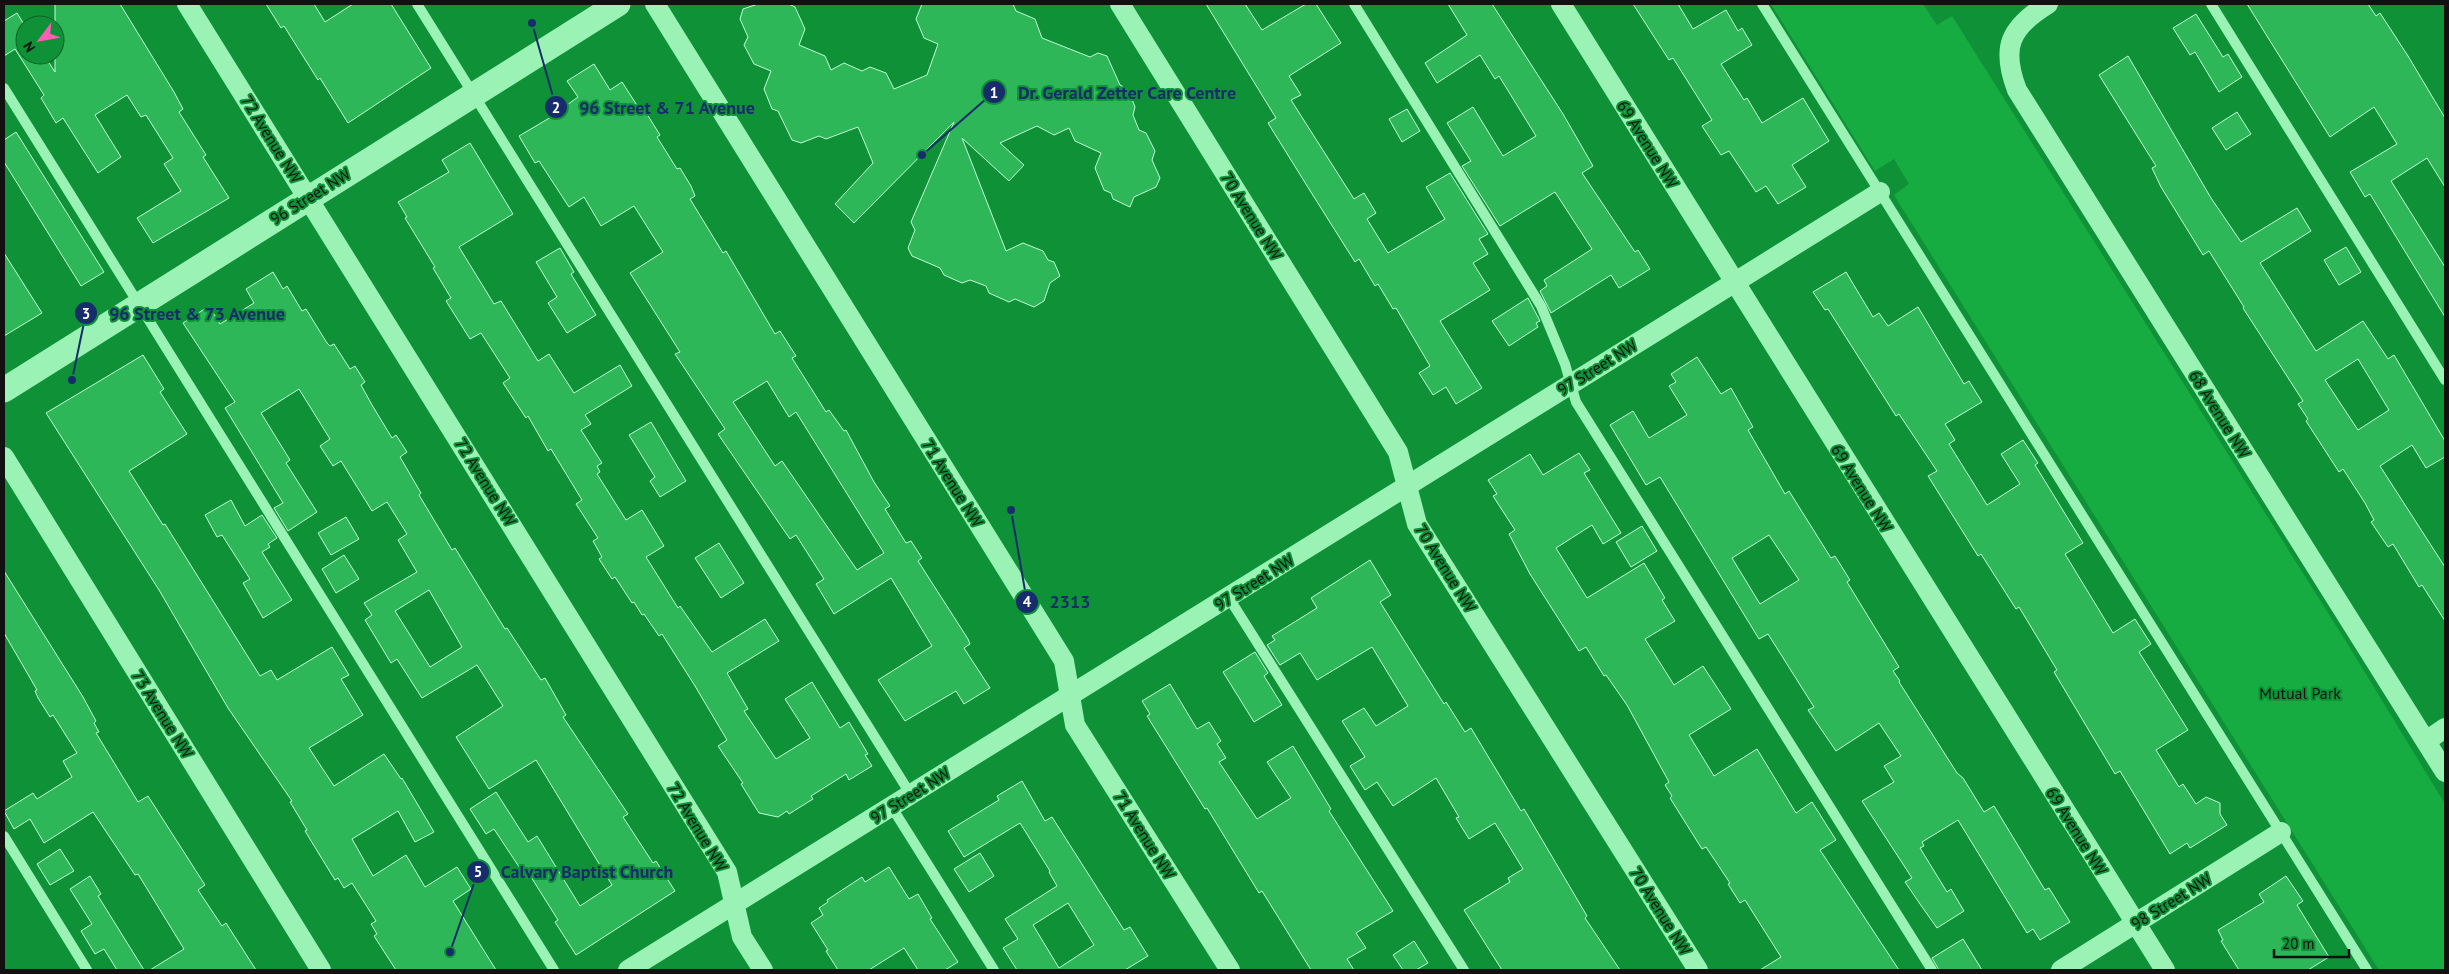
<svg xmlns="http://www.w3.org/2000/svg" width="2449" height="974" font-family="'PT Sans',sans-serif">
	<rect width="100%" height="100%" fill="#0f9137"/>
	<path fill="#17ac42" d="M1771 4H1923L1937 25 1952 16 2347 643 2445 804V970H2379L1894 195 1909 184 1894 159 1875 171Z"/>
	<g fill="#2eb758" stroke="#c2fed3" fill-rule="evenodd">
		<path d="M55 4H120L174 92 183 109 179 112 206 155 203 157 229 198 153 243 137 218 181 191 164 164 173 158 146 115 141 117 127 95 95 115 121 157 98 173 63 118 56 123 41 98 44 95 15 49 4 56V21L17 13 25 26V55H44L55 72Z"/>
		<path d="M266 4H314L325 22 353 4H391L431 68 348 123 320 78 318 80 284 26 281 28Z"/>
		<path d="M758 4H789L795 7 805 29 799 45 825 56 831 70 844 63 862 71 870 67 886 73 894 89 927 75 938 44 924 38 916 19 922 4H1013L1016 11 1035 19 1042 38 1090 57 1098 53 1107 56 1120 85 1128 89 1135 107 1133 115 1139 130 1146 133 1155 151 1152 160 1160 178 1156 187 1134 197 1130 207 1113 199 1111 193 1104 190 1095 168 1101 153 1075 141 1069 128 1054 135 1037 126 1000 143 1024 165 1009 181 962 138 1006 251 1023 243 1043 251 1048 260 1054 262 1060 276 1050 283 1044 301 1034 307 1015 299 1009 302 989 293 986 286 970 280 962 283 944 275 940 268 912 256 908 248 915 230 911 222 954 122 854 223 835 204 873 163 864 141 858 127 826 139 819 136 801 143 792 140 778 111 772 109 764 89 771 71 754 64 744 45 748 37 740 19 743 9Z"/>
		<path d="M1206 4H1245L1262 30 1306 4H1316L1341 43 1289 76 1301 95 1291 100 1354 199 1364 193 1376 213 1367 219 1388 253 1445 219 1426 187 1450 173 1488 234 1479 239 1488 254 1473 263 1490 290 1440 321 1482 388 1456 404 1446 387 1433 395 1419 373 1430 366 1396 308 1393 309 1378 284 1375 286 1359 259 1355 262 1309 189 1268 123 1276 118Z"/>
		<path d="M1448 4H1492L1563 114 1593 166 1582 173 1635 252 1638 250 1650 269 1619 288 1611 275 1551 313 1540 291 1547 286 1544 280 1592 249 1555 192 1500 226 1462 166 1471 161 1447 123 1473 107 1503 156 1536 136 1499 76 1495 79 1480 55 1437 83 1425 63 1467 35Z"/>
		<path d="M1633 4H1678L1693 29 1726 10 1738 31 1742 28 1752 45 1721 64 1744 100 1747 98 1762 123 1803 98 1829 141 1792 165 1806 187 1778 204 1766 186 1756 192 1729 151 1721 155 1702 126 1712 120 1673 58 1669 60Z"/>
		<path d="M2247 4H2368L2376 16 2380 13 2408 56 2445 118V187L2427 158 2391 181 2445 267V317L2370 194 2365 197 2350 172 2397 144 2374 107 2330 137Z"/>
		<path d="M2196 14 2223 57 2228 54 2242 77 2219 92 2195 52 2190 55 2173 28Z"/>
		<path d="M2128 56 2211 198 2241 242 2297 208 2311 231 2260 263 2316 351 2363 321 2388 359 2394 355 2445 441V457L2426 468 2412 445 2380 466 2445 567V621L2422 585 2419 587 2393 544 2388 547 2371 522 2374 520 2365 503 2343 469 2339 472 2306 421 2308 419 2298 404 2303 401 2243 308 2244 307 2209 251 2203 255 2161 187 2152 168 2156 166 2099 75ZM2358 359 2389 410 2358 430 2325 380Z"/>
		<path d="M594 64 610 90 622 82 642 113 645 111 660 135 657 137 677 169 680 168 691 186 695 196 690 199 723 253 726 251 775 334 780 331 796 356 792 358 826 412 829 410 844 431 846 430 874 482 890 506 885 509 906 543 911 541 922 558 918 561 968 639 970 644 964 648 990 688 964 704 956 691 905 721 878 680 932 646 891 578 834 614 816 584 824 579 796 535 790 539 718 434 725 429 675 354 680 352 630 273 663 252 634 206 601 226 584 197 569 207 539 161 535 163 519 136 568 107 567 105 578 97 567 81ZM767 381 789 417 796 412 884 553 857 570 782 461 775 466 733 402Z"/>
		<path d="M1407 109 1420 131 1402 142 1389 119Z"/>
		<path d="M2237 112 2251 134 2226 150 2212 128Z"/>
		<path d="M16 132 104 272 81 286 4 162V140Z"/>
		<path d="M470 143 513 214 459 247 494 304 501 301 538 361 549 354 574 393 620 365 632 386 585 415 591 424 581 430 602 463 597 466 600 472 597 474 626 520 642 510 664 546 646 557 678 608 680 606 712 652 765 619 779 641 727 673 748 709 744 711 776 759 810 738 785 699 812 682 840 728 849 722 868 754 865 755 872 766 849 780 846 774 811 796 813 799 789 814 787 811 778 817 759 813 741 784 743 783 718 746 727 740 695 686 662 634 659 636 644 614 642 615 634 602 632 603 615 577 612 579 599 559 602 557 593 541 598 538 576 504 582 500 551 449 548 451 528 416 526 418 503 383 510 378 481 333 470 339 446 301 451 298 433 268 435 267 405 218 407 217 398 202 449 172 442 160Z"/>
		<path d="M2346 247 2361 272 2339 285 2324 260Z"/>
		<path d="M560 248 574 272 571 274 596 315 567 333 548 303 557 297 536 262Z"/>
		<path d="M4 253 42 313 4 336Z"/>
		<path d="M273 272 283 289 287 286 302 311 306 309 327 343 330 346 334 344 350 369 355 366 365 382 361 385 372 405 392 438 396 435 407 452 400 457 421 493 419 495 452 550 455 548 505 629 507 628 541 680 545 678 566 715 563 717 628 814 623 817 653 863 656 861 675 891 576 955 555 922 558 920 531 877 527 879 494 829 486 834 470 809 496 792 528 842 537 836 580 906 612 885 536 760 489 789 456 737 503 706 477 665 422 698 397 659 391 663 365 620 372 615 364 603 417 572 398 540 407 534 387 502 372 511 341 461 333 466 320 446 330 439 299 389 261 413 290 460 286 463 317 512 288 531 274 508 283 503 225 408 235 402 183 323 209 306 220 324 254 303 246 289ZM429 590 462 647 430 667 395 611Z"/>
		<path d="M1846 272 1873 317 1879 313 1888 326 1918 307 1964 384 1969 381 1982 402 1945 424 1955 440 1949 444 1987 505 2020 484 2001 454 2023 440 2038 463 2035 465 2083 543 2065 554 2113 633 2135 619 2151 644 2139 652 2188 730 2156 750 2179 787 2183 784 2196 804 2206 797 2220 803V814L2227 825 2190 848 2187 843 2170 854 2120 771 2115 774 2054 672 2057 670 2019 607 2016 609 1981 554 1978 556 1928 476 1937 471 1899 414 1896 416 1828 309 1825 310 1813 292Z"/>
		<path d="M1528 298 1540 321 1536 323 1538 327 1509 346 1492 321Z"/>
		<path d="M143 355 164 389 160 392 187 434 129 471 163 525 165 524 260 676 271 670 277 680 332 647 349 675 341 679 363 715 309 748 334 786 384 754 401 779 402 778 434 832 415 842 398 811 352 839 373 876 406 855 425 887 457 867 471 889 453 901 496 970H396L374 936 377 934 371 924 376 921 352 883 344 888 338 878 335 880 305 831 307 830 290 802 292 801 228 708 159 590 46 413Z"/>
		<path d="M1697 357 1721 394 1731 388 1753 427 1748 430 1785 494 1789 491 1831 558 1835 556 1850 580 1847 582 1899 667 1893 671 1900 681 1899 682 1957 773 1963 778 1984 812 1994 806 2045 890 2049 888 2070 922 2040 940 2033 929 2027 933 1958 820 1922 842 1924 846 1920 848 1947 892 1951 889 1964 911 1937 928 1920 904 1905 882 1912 878 1862 801 1894 782 1884 766 1901 756 1879 723 1836 751 1808 710 1814 707 1768 634 1759 639 1660 477 1646 485 1610 425 1633 411 1649 438 1687 415 1669 386 1676 382 1671 374ZM1769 535 1799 580 1760 604 1732 558Z"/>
		<path d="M651 422 686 481 660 497 650 481 655 477 629 435Z"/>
		<path d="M1579 453 1590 470 1584 473 1621 533 1603 544 1592 525 1556 548 1587 598 1644 563 1665 598 1662 600 1675 621 1645 639 1674 685 1703 666 1731 709 1689 735 1714 776 1757 749 1796 813 1812 802 1836 840 1820 850 1899 970H1760L1781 957 1745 900 1740 903 1728 884 1730 883 1706 847 1702 849 1670 798 1672 796 1665 785 1669 782 1627 705 1606 675 1604 676 1586 647 1579 651 1530 574 1509 534 1515 530 1493 496 1497 494 1488 480 1530 454 1543 475Z"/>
		<path d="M231 500 245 526 262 515 277 538 268 544 270 547 262 552 292 600 263 618 243 583 250 579 222 535 217 537 205 515Z"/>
		<path d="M346 517 359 539 331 555 318 533Z"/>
		<path d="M1642 526 1657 551 1631 567 1616 542Z"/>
		<path d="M719 543 744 583 721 598 695 558Z"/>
		<path d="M344 555 359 579 336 593 322 569Z"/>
		<path d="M1370 560 1391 595 1380 602 1444 704 1446 702 1465 732 1471 728 1521 811 1524 809 1587 916 1585 918 1620 970H1502L1464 910 1510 882 1508 878 1523 869 1495 823 1469 839 1456 818 1459 817 1436 778 1393 806 1377 782 1365 790 1350 766 1365 757 1342 721 1364 708 1376 726 1408 706 1372 647 1317 680 1300 653 1280 665 1267 645 1275 640 1272 636 1317 608 1311 598Z"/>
		<path d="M4 571 83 697 96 721 94 723 99 732 96 733 138 802 148 796 205 885 198 890 222 926 226 923 256 970H150L184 949 138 874 135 875 93 812 44 843 30 819 14 829 4 811 33 793 37 799 72 777 63 761 77 753 53 715 50 717 38 698 35 691 37 690 4 633Z"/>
		<path d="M1255 652 1268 673 1264 676 1282 705 1254 722 1223 672Z"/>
		<path d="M1170 684 1197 729 1209 722 1221 741 1217 744 1226 758 1219 762 1257 819 1291 798 1267 762 1293 746 1331 809 1329 811 1393 911 1356 933 1366 948 1347 959 1354 970H1311L1262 891 1259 893 1207 808 1205 809 1147 716 1150 714 1142 701Z"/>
		<path d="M1022 781 1045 821 1052 817 1124 930 1130 927 1148 956 1125 970H1017L1003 948 1018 939 1005 919 1057 886 1049 872 1050 871 1020 823 964 857 948 831 999 800 997 796ZM1068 903 1094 945 1059 968 1033 925Z"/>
		<path d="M60 849 74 871 50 885 37 864Z"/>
		<path d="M980 853 994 876 969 892 954 869Z"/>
		<path d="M889 867 909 899 918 894 932 918 930 919 958 962 945 970H918L904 948 869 970H838L826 951 828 950 811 923 823 915 819 908 828 902 827 900 862 877 865 882Z"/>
		<path d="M90 876 101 894 98 896 144 970H117L104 949 95 954 81 931 92 924 70 889Z"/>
		<path d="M2286 876 2303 901 2297 905 2329 957 2308 970H2239L2221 941 2223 940 2218 930 2264 902 2259 894Z"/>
		<path d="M1963 939 1982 970H1939L1932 958Z"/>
		<path d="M1414 941 1428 963 1416 970H1403L1393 955Z"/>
	</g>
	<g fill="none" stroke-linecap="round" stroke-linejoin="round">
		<g stroke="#9af3b4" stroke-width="10">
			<path d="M417 4 911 795"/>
			<path d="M1354 4 1541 306 1565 364 1576 402 1932 970"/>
			<path d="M1762 4 2367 970"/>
			<path d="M2211 4 2445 380"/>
			<path d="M4 88 554 970"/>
			<path d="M1229 598 1464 970"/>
			<path d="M891 806 994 970"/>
			<path d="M4 836 87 970"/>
		</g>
		<g stroke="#9af3b4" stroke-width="20">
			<path d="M187 4 727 872 742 937 763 970"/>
			<path d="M655 4 1064 661 1075 725 1230 970"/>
			<path d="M1120 4 1398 452 1417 524 1698 970"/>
			<path d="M1561 4 2165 970"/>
			<path d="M2048 4C2009 28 2001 48 2017 90L2445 772"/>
			<path d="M4 457 321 970"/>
			<path d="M2426 741 2445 728"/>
			<path d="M628 970 1880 192"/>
			<path d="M2061 970 2281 832"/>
		</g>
		<path stroke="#9af3b4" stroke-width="25" d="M4 390 618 4"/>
	</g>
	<g text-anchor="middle" stroke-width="4" stroke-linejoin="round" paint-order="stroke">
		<g font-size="16" fill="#111" stroke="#0f9137">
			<text transform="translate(272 139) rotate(58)" y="6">72 Avenue NW</text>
			<text transform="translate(1648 144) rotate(58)" y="6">69 Avenue NW</text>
			<text transform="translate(310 196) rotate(-32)" y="6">96 Street NW</text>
			<text transform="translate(1252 216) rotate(58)" y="6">70 Avenue NW</text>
			<text transform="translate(1597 367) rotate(-32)" y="6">97 Street NW</text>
			<text transform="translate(2220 414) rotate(58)" y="6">68 Avenue NW</text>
			<text transform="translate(486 482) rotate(58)" y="6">72 Avenue NW</text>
			<text transform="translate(953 483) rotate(58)" y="6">71 Avenue NW</text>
			<text transform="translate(1862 488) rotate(58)" y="6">69 Avenue NW</text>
			<text transform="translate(1446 568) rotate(58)" y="6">70 Avenue NW</text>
			<text transform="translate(1254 582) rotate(-32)" y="6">97 Street NW</text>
			<text transform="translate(163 714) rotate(58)" y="6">73 Avenue NW</text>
			<text transform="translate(910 795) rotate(-32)" y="6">97 Street NW</text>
			<text transform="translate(698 827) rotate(59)" y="6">72 Avenue NW</text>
			<text transform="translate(2077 831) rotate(58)" y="6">69 Avenue NW</text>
			<text transform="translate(1145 835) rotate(58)" y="6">71 Avenue NW</text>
			<text transform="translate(2171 901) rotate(-32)" y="6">98 Street NW</text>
			<text transform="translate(1661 911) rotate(58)" y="6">70 Avenue NW</text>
		</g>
		<g font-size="16" fill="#111" stroke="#0f9137">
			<text x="2300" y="699">Mutual Park</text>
		</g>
	</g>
	<path fill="none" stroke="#162c6b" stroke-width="2" d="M922 155L994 92M532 23L556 107M72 380L86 313M1011 510L1027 602M450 952L478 872"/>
	<g fill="#162c6b" stroke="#0f9137" stroke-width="2">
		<circle cx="922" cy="155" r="5"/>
		<circle cx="532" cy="23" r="5"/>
		<circle cx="72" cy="380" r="5"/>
		<circle cx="1011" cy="510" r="5"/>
		<circle cx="450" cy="952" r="5"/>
		<circle cx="994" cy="92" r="12"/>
		<circle cx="556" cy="107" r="12"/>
		<circle cx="86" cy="313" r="12"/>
		<circle cx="1027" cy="602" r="12"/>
		<circle cx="478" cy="872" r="12"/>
	</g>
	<g font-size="15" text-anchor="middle" font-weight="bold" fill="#fff">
		<text x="994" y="98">1</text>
		<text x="556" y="113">2</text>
		<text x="86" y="319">3</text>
		<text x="1027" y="607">4</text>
		<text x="478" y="877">5</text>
	</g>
	<g font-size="18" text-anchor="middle" font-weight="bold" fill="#162c6b" stroke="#0f9137" stroke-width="4" stroke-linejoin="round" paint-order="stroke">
		<text x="1127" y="99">Dr. Gerald Zetter Care Centre</text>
		<text x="667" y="114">96 Street &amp; 71 Avenue</text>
		<text x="197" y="320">96 Street &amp; 73 Avenue</text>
		<text x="1070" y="608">2313</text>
		<text x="587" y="878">Calvary Baptist Church</text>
	</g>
	<rect width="2449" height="974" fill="none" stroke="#111111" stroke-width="10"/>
	<g transform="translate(40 40) rotate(238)"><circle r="24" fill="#0f9137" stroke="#105e28"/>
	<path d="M0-4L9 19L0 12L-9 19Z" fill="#ff5cb5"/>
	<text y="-8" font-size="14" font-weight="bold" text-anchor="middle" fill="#111111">N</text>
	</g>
	<path d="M2274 949v8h75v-8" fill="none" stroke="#111111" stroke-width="2.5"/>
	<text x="2282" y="949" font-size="15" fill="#111111" stroke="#0f9137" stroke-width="4" paint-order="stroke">20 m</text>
</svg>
